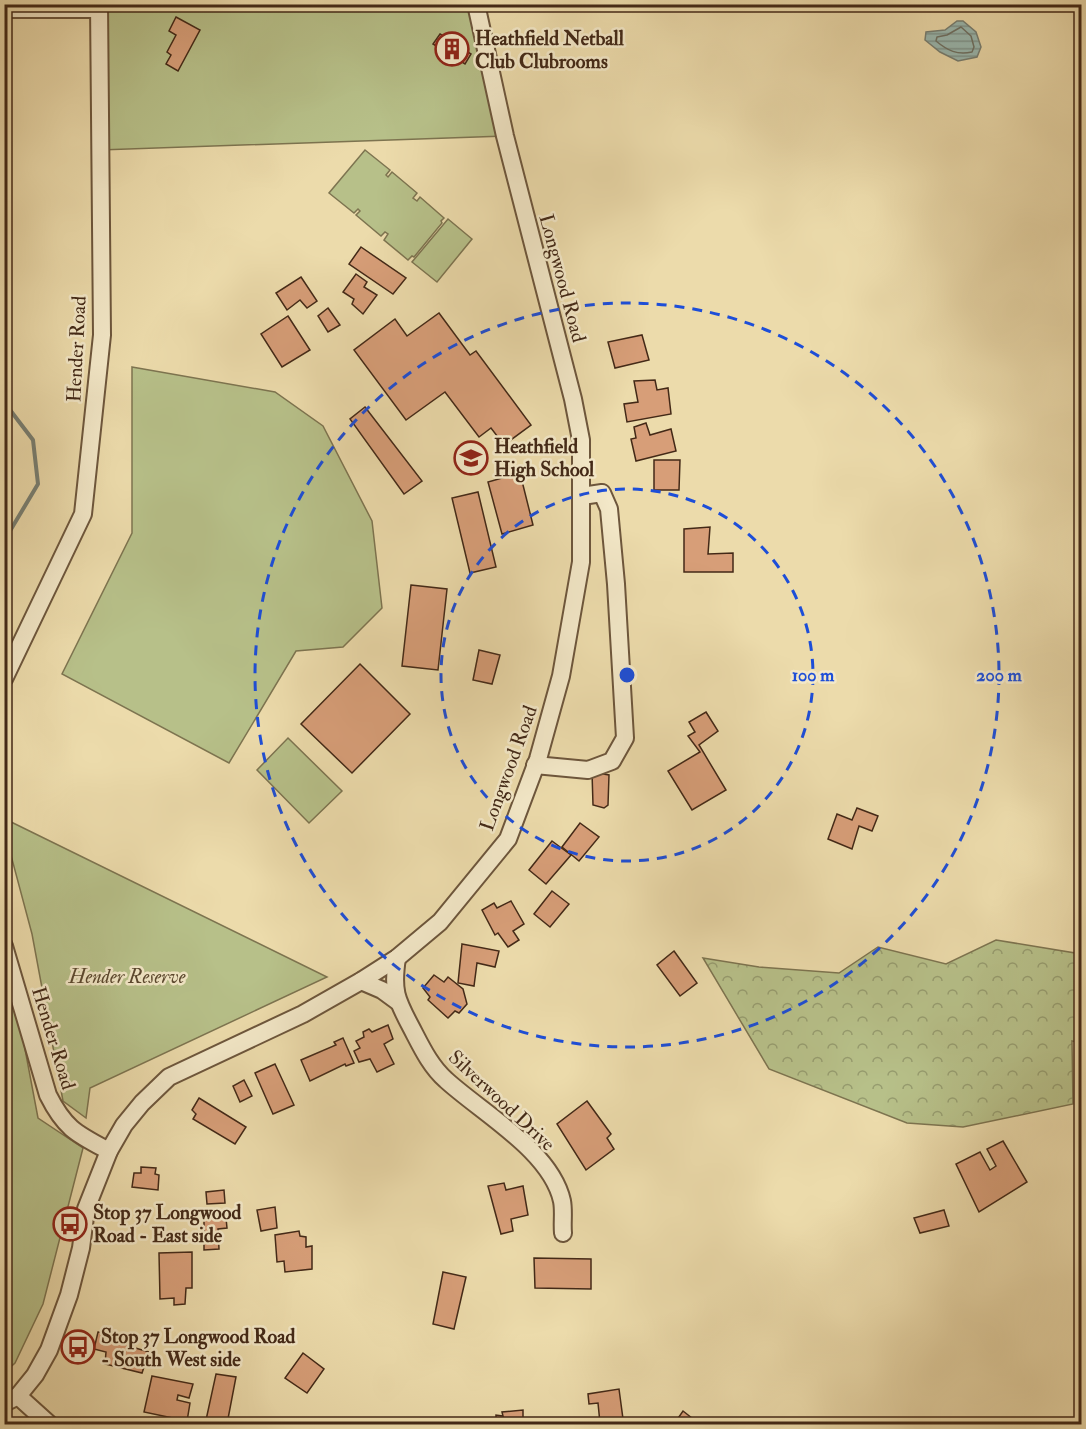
<svg xmlns="http://www.w3.org/2000/svg" width="1086" height="1429" font-family="'IM FELL Double Pica',serif">
	<defs>
		<pattern id="forest-crowns" width="20" height="18" patternUnits="userSpaceOnUse" patternTransform="scale(1.5)"><rect width="20" height="18" fill="#b7c089"/><path d="M2 6a3 3 0 1 1 6 0M12 15a3 3 0 1 1 6 0" fill="none" stroke="#969c6f"/></pattern>
		<pattern id="water-rules" width="6" height="5" patternUnits="userSpaceOnUse" patternTransform="scale(1.5)"><rect width="6" height="5" fill="#9ab9b1"/><path d="M0 2.5h6" fill="none" stroke="#7f968f"/></pattern>
	</defs>
	<rect width="100%" height="100%" fill="#ecdbab"/>
	<filter id="stains"><feTurbulence type="fractalNoise" baseFrequency=".00333" numOctaves="4"/><feColorMatrix values="0 0 0 0 .2 0 0 0 0 .09 0 0 0 0 .02 0 0 0 .5 -.17"/></filter>
	<radialGradient id="worn" r=".72"><stop offset=".6" stop-color="#630" stop-opacity="0"/><stop offset="1" stop-color="#630" stop-opacity=".3"/></radialGradient>
	<path fill="url(#forest-crowns)" stroke="#7d7450" stroke-width="1.5" d="M996 940 1081 954V1043L1072 1041 1073 1104 963 1127 907 1123 769 1069 703 958 759 967 839 973 878 947 946 964Z"/>
	<g fill="#b7c089" stroke="#7d7450" stroke-width="1.5">
		<path d="M99 5H476L505 136 100 150Z"/>
		<path d="M365 150 390 170 386 175 388 177 392 172 417 193 413 198 417 201 420 197 444 218 441 221 442 223 414 257 412 256 408 260 384 240 388 234 385 232 381 236 356 215 360 211 358 209 354 213 329 193Z"/>
		<path d="M448 219 472 239 437 282 412 262Z"/>
		<path d="M132 367 275 392 323 426 372 521 382 608 343 647 296 651 229 763 62 674 132 533Z"/>
		<path d="M288 738 342 791 309 823 257 770Z"/>
		<path d="M5 819 327 977 90 1088 86 1118 63 1101 32 934 5 833Z"/>
		<path d="M4 938 38 1118 83 1148 43 1304 15 1363 5 1372Z"/>
	</g>
	<path fill="url(#water-rules)" stroke="#777f73" stroke-width="1.5" d="M957 21H963L976 32 981 47 977 57 958 61 940 52 925 40 926 32 945 30Z"/>
	<g fill="none" stroke-linecap="round" stroke-linejoin="round">
		<path stroke="#6e7164" stroke-width="1.5" d="M961 27 971 36 974 47 972 52C957 55 948 51 936 41L937 37 947 35Z"/>
		<path stroke="#777f73" stroke-width="4" d="M4 402 33 440 38 484 7 536"/>
	</g>
	<g fill="#d79e78" stroke="#432917" stroke-width="1.5">
		<path d="M176 17 200 30 178 71 166 64 171 55 167 52 176 35 169 31Z"/>
		<path d="M440 34 471 54 465 64 433 44Z"/>
		<path d="M361 247 406 278 393 294 349 264Z"/>
		<path d="M356 274 367 282 364 287 377 295 363 314 352 304 354 299 343 292Z"/>
		<path d="M301 277 317 301 307 308 300 300 287 310 276 293Z"/>
		<path d="M328 308 340 325 328 332 318 316Z"/>
		<path d="M439 313 470 355 476 351 531 425 504 445 491 428 479 437 445 392 406 420 354 350 395 319 407 336Z"/>
		<path d="M288 316 310 350 282 367 261 334Z"/>
		<path d="M642 335 649 360 615 368 608 342Z"/>
		<path d="M655 380 657 390 668 388 671 414 627 422 624 404 638 402 634 381Z"/>
		<path d="M365 407 422 481 404 494 350 419Z"/>
		<path d="M646 423 650 435 671 429 676 451 636 461 631 439 636 438 634 427Z"/>
		<path d="M654 460H680L679 490H654Z"/>
		<path d="M520 473 533 525 502 534 488 482Z"/>
		<path d="M478 492 496 567 470 573 452 498Z"/>
		<path d="M710 527 708 554 733 553V572H684V529Z"/>
		<path d="M411 585 447 589 438 670 402 666Z"/>
		<path d="M479 650 500 655 492 684 473 680Z"/>
		<path d="M360 664 410 714 352 773 301 724Z"/>
		<path d="M706 712 718 731 699 745 726 790 692 810 668 771 700 752 688 736 695 732 689 722Z"/>
		<path d="M592 772 609 775 608 805 604 808 593 805Z"/>
		<path d="M857 808 878 816 872 831 859 826 852 849 828 839 837 814 852 820Z"/>
		<path d="M580 823 599 837 579 861 562 847Z"/>
		<path d="M552 841 571 855 546 884 529 870Z"/>
		<path d="M552 891 569 904 550 927 534 914Z"/>
		<path d="M511 901 524 924 513 931 519 940 508 947 498 933 495 935 482 910 494 903 497 908Z"/>
		<path d="M462 944 499 951 495 967 477 963 474 986 458 983Z"/>
		<path d="M674 951 697 983 680 996 657 965Z"/>
		<path d="M434 975 444 982 448 977 463 989 467 1004 459 1013 455 1011 448 1018 428 1000 430 997 423 988Z"/>
		<path d="M388 1025 393 1039 384 1044 394 1064 377 1072 370 1059 359 1062 354 1051 360 1048 356 1041 364 1037 363 1032 369 1029 372 1032Z"/>
		<path d="M343 1038 354 1063 346 1066 345 1064 310 1081 301 1060 336 1045 334 1042Z"/>
		<path d="M275 1064 294 1105 273 1114 255 1073Z"/>
		<path d="M244 1080 252 1096 240 1102 233 1086Z"/>
		<path d="M199 1098 246 1127 235 1144 193 1119 196 1114 192 1110Z"/>
		<path d="M587 1101 611 1134 607 1138 614 1149 586 1170 557 1124Z"/>
		<path d="M1003 1141 1027 1182 979 1212 956 1164 980 1152 990 1170 996 1166 987 1149Z"/>
		<path d="M141 1167 156 1168 155 1174 159 1175 158 1190 132 1187 134 1173H141Z"/>
		<path d="M504 1183 506 1190 523 1186 528 1215 511 1219 513 1231 501 1234 488 1186Z"/>
		<path d="M224 1190 225 1203 207 1204 206 1192Z"/>
		<path d="M275 1207 277 1228 261 1231 257 1210Z"/>
		<path d="M944 1210 949 1226 920 1233 914 1218Z"/>
		<path d="M204 1215H216L217 1219 226 1218 227 1228 218 1229 219 1249 204 1250Z"/>
		<path d="M299 1231 300 1236 306 1237V1247L312 1246V1269L285 1272 284 1261 277 1262 275 1235Z"/>
		<path d="M192 1252V1288H186L185 1304 174 1305V1298L160 1299 159 1253Z"/>
		<path d="M534 1258 591 1259V1289L535 1288Z"/>
		<path d="M443 1272 466 1277 454 1329 433 1324Z"/>
		<path d="M98 1332 134 1339 132 1347 149 1352 142 1373 105 1364 106 1352 94 1349Z"/>
		<path d="M303 1353 324 1369 307 1393 285 1378Z"/>
		<path d="M216 1374 236 1377 227 1424 206 1420Z"/>
		<path d="M152 1376 193 1384 189 1398 178 1395 177 1400 190 1403 187 1421 144 1412Z"/>
		<path d="M619 1389 623 1419 600 1423 598 1403 589 1404 588 1394Z"/>
		<path d="M523 1410V1424H496V1415L503 1416 502 1412Z"/>
		<path d="M683 1411 697 1422 695 1424H674Z"/>
	</g>
	<g fill="none" stroke-linecap="round" stroke-linejoin="round">
		<defs>
			<g id="minor">
				<path d="M4 9H99"/>
				<path d="M4 679 83 514 102 335 99 4"/>
				<path d="M535 765 588 770 612 761 625 738 616 584 609 509 602 493 582 496"/>
				<path d="M4 946 48 1095C65 1129 77 1134 109 1151"/>
				<path d="M397 958C392 990 396 999 411 1027 421 1046 430 1066 446 1080 482 1113 551 1151 562 1201 564 1211 562 1223 563 1233"/>
				<path d="M361 981 382 990 397 1001"/>
				<path d="M18 1396 49 1424"/>
				<path d="M4 1403 18 1396 35 1375 49 1350 69 1295 81 1248 86 1209 109 1151 124 1125 142 1103 169 1077 303 1014 361 981 397 958 440 922 508 839 538 759 561 676 581 562V440L573 399 505 136 476 4"/>
			</g>
		</defs>
		<use href="#minor" stroke="#6d563c" stroke-width="20"/>
		<use href="#minor" stroke="#f3e8c8" stroke-width="16"/>
	</g>
	<g fill="none" stroke="#1d4ed8" stroke-width="3" stroke-dasharray="10 8">
		<circle cx="627" cy="675" r="186"/>
		<circle cx="627" cy="675" r="372"/>
	</g>
	<defs>
		<symbol id="building-ring" viewBox="-11 -11 22 22"><circle r="9.5" fill="#f3e8c8" stroke="#8f2418" stroke-width="1.5"/><path d="M-4-6H4V6H1V3H-1V6H-4ZM-2.5-4.3h1.7v1.8h-1.7ZM.8-4.3h1.7v1.8H.8ZM-2.5-1h1.7V.8h-1.7ZM.8-1h1.7V.8H.8Z" fill="#8f2418"/></symbol>
		<symbol id="school-ring" viewBox="-11 -11 22 22"><circle r="9.5" fill="#f3e8c8" stroke="#8f2418" stroke-width="1.5"/><path d="M0-5L7-2L0 1L-7-2ZM-4 1L0 2.5L4 1V4Q0 6-4 4Z" fill="#8f2418"/></symbol>
		<symbol id="bus-ring" viewBox="-11 -11 22 22"><circle r="9.5" fill="#f3e8c8" stroke="#8f2418" stroke-width="1.5"/><path d="M-5-6H5V4H4V6H2V4H-2V6H-4V4H-5ZM-3.5-4V0h7V-4ZM-3.5 1.2v1.5H-2V1.2ZM2 1.2v1.5H3.5V1.2Z" fill="#8f2418"/></symbol>
	</defs>
	<g fill-rule="evenodd">
		<use href="#building-ring" x="433" y="30" width="38" height="38"/>
		<use href="#school-ring" x="452" y="439" width="38" height="38"/>
		<use href="#bus-ring" x="51" y="1205" width="38" height="38"/>
		<use href="#bus-ring" x="59" y="1328" width="38" height="38"/>
	</g>
	<g text-anchor="middle" stroke-width="5" stroke-linejoin="round" paint-order="stroke">
		<g font-size="20" font-weight="bold" fill="#432917" stroke="#f3e8c8" text-anchor="start">
			<text x="475" y="45">Heathfield Netball<tspan x="475" dy="23">Club Clubrooms</tspan></text>
			<text x="494" y="453">Heathfield<tspan x="494" dy="23">High School</tspan></text>
			<text x="93" y="1219">Stop 37 Longwood<tspan x="93" dy="23">Road - East side</tspan></text>
			<text x="101" y="1343">Stop 37 Longwood Road<tspan x="101" dy="23">- South West side</tspan></text>
		</g>
		<g font-size="20" fill="#432917" stroke="#f3e8c8">
			<text transform="translate(563 278) rotate(75)" y="7">Longwood Road</text>
			<text transform="translate(76 349) rotate(-87)" y="7">Hender Road</text>
			<text transform="translate(508 768) rotate(-70)" y="7">Longwood Road</text>
			<text transform="translate(54 1038) rotate(73)" y="7">Hender Road</text>
			<text transform="translate(502 1100) rotate(43)" y="7">Silverwood Drive</text>
		</g>
		<g font-size="20" font-style="italic" fill="#5a472e" stroke="#f3e8c8">
			<text x="127" y="983">Hender Reserve</text>
		</g>
	</g>
	<circle cx="627" cy="675" r="9" fill="#1d4ed8" stroke="#f3e8c8" stroke-width="3"/>
	<g font-size="18" text-anchor="middle" font-weight="bold" fill="#1d4ed8" stroke="#f3e8c8" stroke-width="5" stroke-linejoin="round" paint-order="stroke">
		<text x="813" y="681">100 m</text>
		<text x="999" y="681">200 m</text>
	</g>
	<rect width="1086" height="1429" fill="none" stroke="#ecdbab" stroke-width="24"/>
	<rect x="6" y="6" width="1074" height="1417" fill="none" stroke="#432917" stroke-width="3"/>
	<rect x="12" y="12" width="1062" height="1405" fill="none" stroke="#432917" stroke-width="1.5"/>
	<rect width="100%" height="100%" filter="url(#stains)"/>
	<rect width="100%" height="100%" fill="url(#worn)"/>
</svg>
